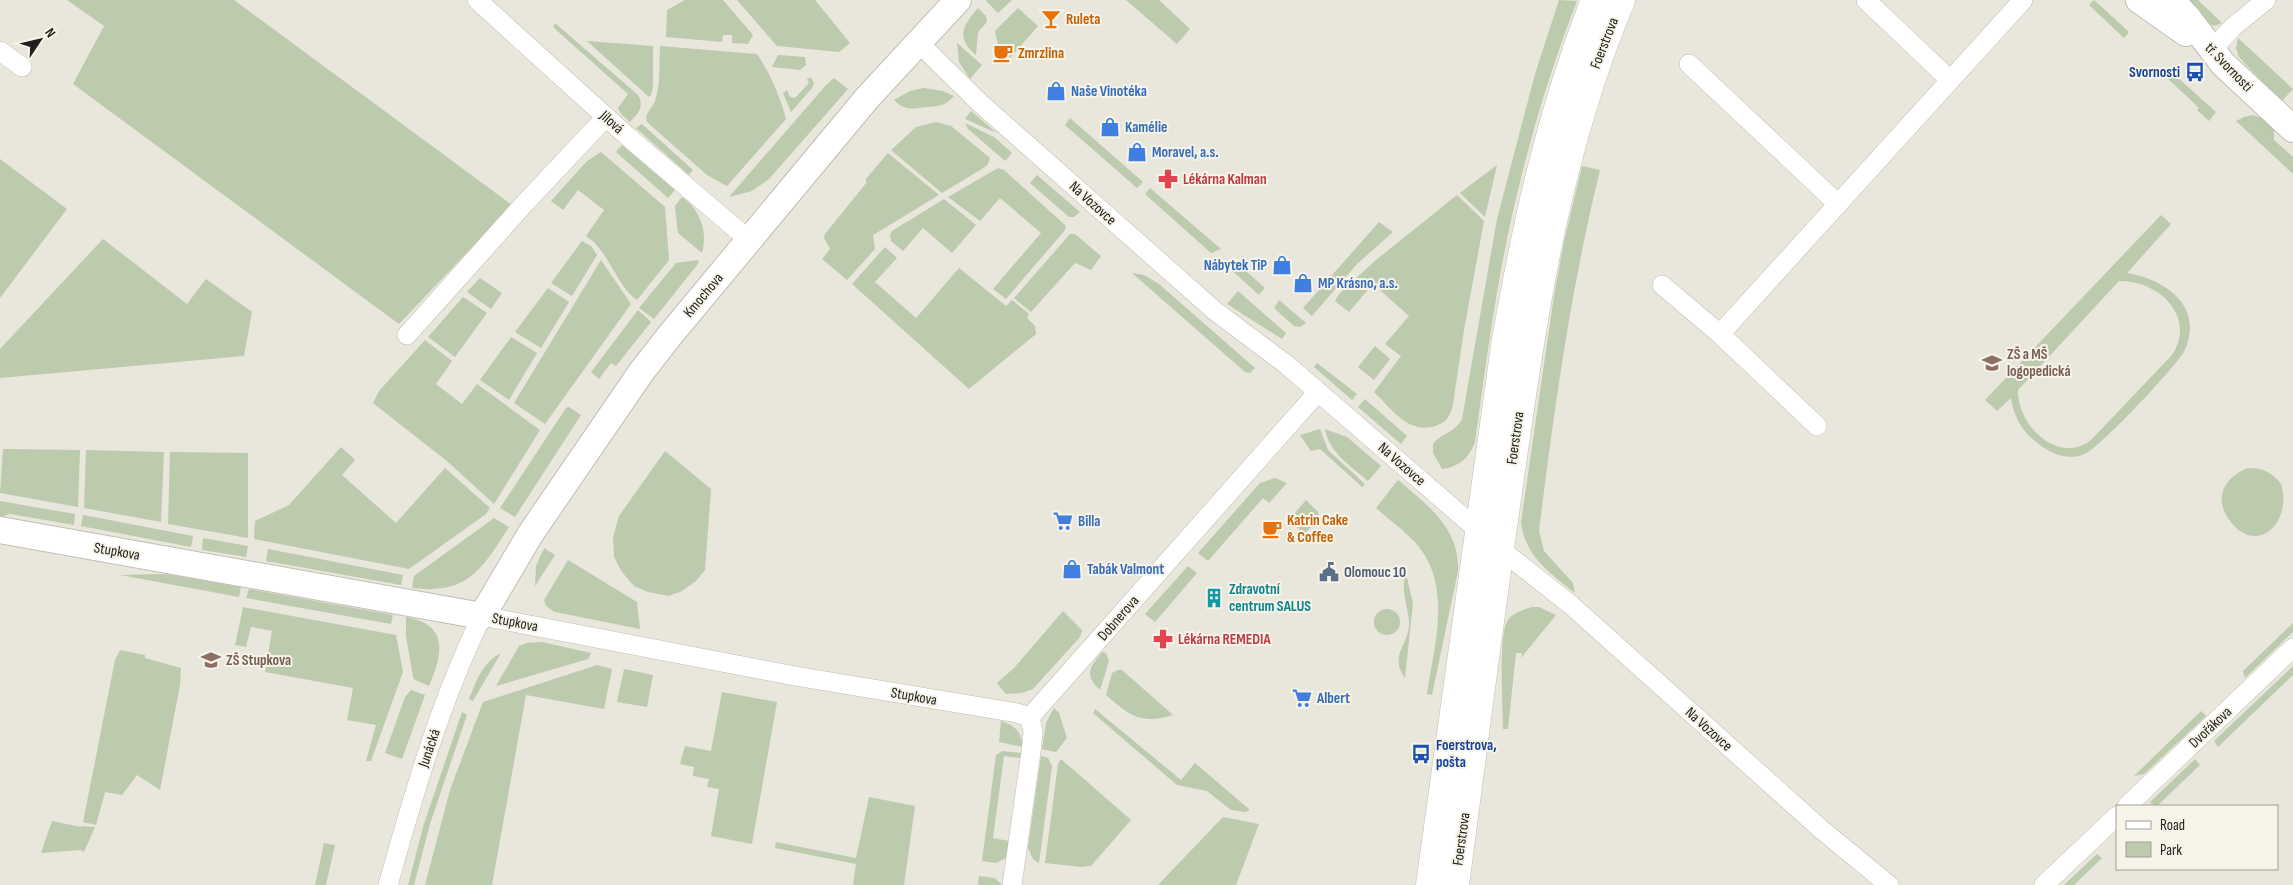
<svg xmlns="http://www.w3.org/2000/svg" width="2293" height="885" font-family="'Sofia Sans Condensed',sans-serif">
	<rect width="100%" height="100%" fill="#e9e6db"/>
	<g fill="#bccaae" fill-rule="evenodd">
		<path d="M67 0H234L512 205 399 324 73 84 104 26Z"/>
		<path d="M685 0H723L753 35 748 44 732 43V35H723L722 42 666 37 667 10Z"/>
		<path d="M737 0H815L850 43 839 52 777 46Z"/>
		<path d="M987 0H1012L998 13 986 1Z"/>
		<path d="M1126 0H1159L1190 29 1177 44Z"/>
		<path d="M1559 0 1577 1C1551 68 1530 137 1514 207 1496 284 1486 364 1475 442 1469 458 1459 467 1442 469L1433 453V444C1441 433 1455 433 1462 419L1497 219 1535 74Z"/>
		<path d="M2094 0 2129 32 2124 38 2089 5Z"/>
		<path d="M2184 0H2198L2222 23 2214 26 2205 22Z"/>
		<path d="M978 8 986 16 987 22 978 32 976 55C956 38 962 26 978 8Z"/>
		<path d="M1018 8 1038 26 1010 58 999 49 995 31Z"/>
		<path d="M555 23 638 95C645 107 638 113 630 122L621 114 618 108 628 94 553 27Z"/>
		<path d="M2238 38 2293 89 2281 102 2239 57 2236 48Z"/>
		<path d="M587 41 653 46V86L651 95 649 97Z"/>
		<path d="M957 43 982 65 970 79 959 62Z"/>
		<path d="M660 46 757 54C770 73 780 96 786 119L727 186 707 175 647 122C644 113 652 109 655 101 661 83 659 64 660 46Z"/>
		<path d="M778 55 805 57 806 65 800 70 772 67Z"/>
		<path d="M2169 70 2216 112 2209 121 2197 110 2199 108 2164 75Z"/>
		<path d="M811 77 814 84 812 88 791 112 783 93 787 90 790 97 795 98 809 83 807 79Z"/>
		<path d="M834 78 848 89 769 179 752 191 729 197 826 85Z"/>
		<path d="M924 88 943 91 954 96C945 106 940 106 927 107 912 109 905 111 894 100L910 91Z"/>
		<path d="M971 111 997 133 965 119Z"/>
		<path d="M2253 115 2262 118 2274 129V140L2293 157V174L2236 121 2244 117Z"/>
		<path d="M1070 118 1143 182 1137 188 1065 125Z"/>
		<path d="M936 122 951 126 990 158 988 164 985 167 942 193 891 150 916 127Z"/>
		<path d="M965 123 994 137 1012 153 1005 161 968 129Z"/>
		<path d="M642 124 693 170 689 175 636 128Z"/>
		<path d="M622 145 675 190 668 198 616 152Z"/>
		<path d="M601 152 665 207 669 260 637 300C616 286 609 250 586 236L604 210 578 190 563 210 551 201 587 161Z"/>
		<path d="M888 153 939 195 873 235 875 249 847 280 822 259 830 249 824 238 825 234 867 182 865 180Z"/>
		<path d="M0 159 67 209 0 298Z"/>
		<path d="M1497 165 1485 217 1460 193Z"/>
		<path d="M1582 166 1600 170C1571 288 1554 410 1539 531L1544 551 1573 583 1575 593C1549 572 1525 556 1521 522L1554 296 1564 242Z"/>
		<path d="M998 168 1004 170 1066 226 1065 230 1006 299 993 289 1041 233 1000 198 980 221 948 197Z"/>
		<path d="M1037 175 1080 212 1074 217H1069L1030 183Z"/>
		<path d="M1150 188 1221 249 1211 253 1145 194Z"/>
		<path d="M1457 195 1484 221 1464 330 1453 404C1451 414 1448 421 1438 425 1409 436 1393 410 1374 392L1401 356 1385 344 1409 316 1373 284 1349 312 1335 301 1340 293 1376 260Z"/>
		<path d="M682 197C700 209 708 232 702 253L678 233 675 206Z"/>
		<path d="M944 199 976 225 952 253 923 228 903 251 891 241 890 235 892 231Z"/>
		<path d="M2161 215 2171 224 2127 273C2167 280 2205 307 2184 352 2172 370 2099 450 2082 455 2067 460 2052 454 2040 445 2023 433 2014 418 2011 398L1997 411 1985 400ZM2119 281C2159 280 2197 317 2172 355L2091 440C2058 466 2017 425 2018 390Z"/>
		<path d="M1379 222 1393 232 1357 264 1312 316 1303 308Z"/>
		<path d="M1070 234H1075L1101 256 1091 270 1075 263 1031 312 1014 298Z"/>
		<path d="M103 239 187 304 206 279 252 312 244 356 0 378V349Z"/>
		<path d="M582 241 591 246 597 255 572 296 551 283Z"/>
		<path d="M885 247 897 258 875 282 916 318 959 268 1006 306 1012 300 1029 314 1027 318 1035 326 1036 334 969 389 852 284Z"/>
		<path d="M1232 259 1265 288 1259 295 1230 269 1229 265Z"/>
		<path d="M601 260 631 304 545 424 514 403Z"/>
		<path d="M698 260 699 261 697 265 654 319 639 308 676 263Z"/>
		<path d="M1132 273 1144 275 1159 284 1255 368 1250 373 1245 372Z"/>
		<path d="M480 278 502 293 491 309 467 292Z"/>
		<path d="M548 288 569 302 541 348 515 332Z"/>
		<path d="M1238 291 1286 333 1282 339 1227 304Z"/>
		<path d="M463 297 487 313 455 357 428 337Z"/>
		<path d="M1279 300 1306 323 1300 327 1294 326 1274 308Z"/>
		<path d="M638 310 651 322 616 366 611 363 599 379 591 372Z"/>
		<path d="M511 337 537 353 509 400 480 380Z"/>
		<path d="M425 340 452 361 436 384 462 404 477 384 540 430 494 504 448 462 373 403 379 391Z"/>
		<path d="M1375 346 1390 359 1374 380 1358 367Z"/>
		<path d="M1317 363 1357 394 1352 400 1314 367Z"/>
		<path d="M1365 399 1407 436 1401 444 1358 407Z"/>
		<path d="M569 407 581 415 515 517 500 508 566 408Z"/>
		<path d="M1320 429 1328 450 1365 484 1362 487 1320 449 1311 451 1300 435Z"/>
		<path d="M1325 429 1347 437 1381 466 1368 481C1351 466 1329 453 1325 429Z"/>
		<path d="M341 447 355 460 342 475 396 523 445 468 490 508 486 514 409 569 254 539 255 521 289 505Z"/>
		<path d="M3 449 80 450 78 507 0 493Z"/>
		<path d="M86 450 164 452 161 522 84 508Z"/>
		<path d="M665 451 711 489 705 570 695 582 680 592 668 596 648 592 634 586 622 572 614 557 613 537 619 516Z"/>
		<path d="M170 452 248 453V538L168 524Z"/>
		<path d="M2248 468C2263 468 2272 472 2281 484 2293 522 2257 557 2230 521 2213 499 2224 477 2248 468Z"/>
		<path d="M1275 478 1287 483 1269 503 1263 498 1208 561 1198 553 1260 483Z"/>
		<path d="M1398 480C1427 505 1460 528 1458 571L1432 695 1427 694C1434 646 1452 589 1419 547 1407 532 1390 521 1376 508Z"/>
		<path d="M1306 500 1318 512 1319 516 1305 534 1289 520Z"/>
		<path d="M0 501 75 514 74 525 10 514 0 517Z"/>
		<path d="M83 515 193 536 191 547 81 526Z"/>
		<path d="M494 518 509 527C482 569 468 595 412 588L414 576Z"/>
		<path d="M203 538 248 546 246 557 202 550Z"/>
		<path d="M544 548 555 555 535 586 536 566Z"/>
		<path d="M268 549 403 575 401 585 266 561Z"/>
		<path d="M568 560 637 602 640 629 555 612 546 606 544 600Z"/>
		<path d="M1188 566 1197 573 1155 622 1145 614Z"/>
		<path d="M165 574 241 587 239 597 120 575Z"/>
		<path d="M1406 574 1413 603 1405 678C1388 654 1411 643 1409 621 1408 605 1400 590 1406 574Z"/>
		<path d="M249 589 393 615 391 624 246 598Z"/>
		<path d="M243 607 396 635 403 672 371 761H366L376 725 347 720 353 688 265 672 272 631 251 627 246 647 235 645Z"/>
		<path d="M1532 607H1539L1556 615 1521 658 1522 653H1516L1508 729H1503C1503 709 1498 633 1508 620 1514 612 1524 610 1532 607Z"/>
		<circle cx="1387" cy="622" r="13"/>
		<path d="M1063 611 1082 630 1080 637 1033 689 1022 693 1006 694 997 683 1014 668Z"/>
		<path d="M406 617C450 625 442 655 429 686L415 680 413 677 406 636Z"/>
		<path d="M2293 623V632L2245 678 2243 671Z"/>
		<path d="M542 642 591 653 588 659 496 686 519 646 527 643Z"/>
		<path d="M121 648 120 650 145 655V658L181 668 180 685 160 790 137 775 122 795 105 792 96 825 83 822 115 660Z"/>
		<path d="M1102 652 1106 653 1109 661 1100 690C1084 675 1089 668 1102 652Z"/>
		<path d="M501 653 473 701 469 699C477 680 482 663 501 653Z"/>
		<path d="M597 665 612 669 604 709 526 695 492 885H425L450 790 483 702Z"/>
		<path d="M2293 666V675L2218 747 2214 741Z"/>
		<path d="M624 669 653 675 647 707 617 702Z"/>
		<path d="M1118 670H1122L1173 715C1140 725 1129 715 1106 695L1112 673Z"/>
		<path d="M411 690 425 695 402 759 385 753 405 697Z"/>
		<path d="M722 692 777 702 752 844 711 836 719 789 707 787 709 779 693 776 694 767 680 764 685 746 711 751Z"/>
		<path d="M1054 708 1059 713 1067 738 1056 752 1042 749 1046 723Z"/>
		<path d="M1095 709 1181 780 1195 763 1250 810 1245 812 1231 810 1207 791 1177 785 1093 713Z"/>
		<path d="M2201 711 2206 716 2144 774 2134 776Z"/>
		<path d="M462 712 467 715 430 824 414 885H408L423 827Z"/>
		<path d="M1001 721C1015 725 1022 733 1023 747L999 742Z"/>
		<path d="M1002 751 1021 753 1020 758 1004 756 993 838 1009 841 1006 858 996 863 982 861 996 755Z"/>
		<path d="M1041 756 1048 758 1052 766 1039 863 1033 859 1028 848Z"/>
		<path d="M1061 759 1131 820 1091 866 1081 867 1045 863 1058 764Z"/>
		<path d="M2195 759 2200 765 2157 806H2154L2150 802Z"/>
		<path d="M869 797 915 806 904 885H853L856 864 775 848 776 842 856 858Z"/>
		<path d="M1223 817 1259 824 1236 885H1158Z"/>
		<path d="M52 821 81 827 82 826 95 827 84 852 80 850 41 853Z"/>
		<path d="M324 843 335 845 326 885H315Z"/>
		<path d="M2097 854 2102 858 2074 885H2064Z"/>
		<path d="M979 876 995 878 1002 885H978Z"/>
	</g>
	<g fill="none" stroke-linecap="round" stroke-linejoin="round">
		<defs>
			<g id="street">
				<path d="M477 0 626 135 749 240"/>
				<path d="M1866 0 1950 80"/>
				<path d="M918 42 980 103 1215 311 1287 365 1500 549 1571 605 1822 830 1889 885"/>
				<path d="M0 51 22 67"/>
				<path d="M2211 51 2233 27 2266 0"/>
				<path d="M1689 64 1838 204"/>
				<path d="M1662 285 1720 334"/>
				<path d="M407 335 525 203 606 117"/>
				<path d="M1817 426 1720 334 2023 0"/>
				<path d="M1030 717 1318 392"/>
				<path d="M2127 806 2293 648"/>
				<path d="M388 885C414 793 440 702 482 616L795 676 1017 713 1030 717"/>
				<path d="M1012 885 1031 752 1033 732 1030 717"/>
				<path d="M2044 885 2117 816"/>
			</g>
			<g id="secondary">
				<path d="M2139 0 2186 33"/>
				<path d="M2171 0 2188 18 2223 64 2293 129"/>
				<path d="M0 530 482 616 531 533 642 371 671 334 868 97 958 0"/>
			</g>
			<g id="primary">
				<path d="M1430 885 1505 346C1526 225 1550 115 1595 0"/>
				<path d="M1455 885C1473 747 1491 609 1511 471 1534 309 1557 153 1621 0"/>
			</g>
		</defs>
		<use href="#street" stroke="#c1beb3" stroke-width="20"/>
		<use href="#secondary" stroke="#c1beb3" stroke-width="28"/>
		<use href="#primary" stroke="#c1beb3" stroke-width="29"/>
		<use href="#street" stroke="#fff" stroke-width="19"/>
		<use href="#secondary" stroke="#fff" stroke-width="26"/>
		<use href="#primary" stroke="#fff" stroke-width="28"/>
	</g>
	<defs>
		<symbol id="bar-bare" viewBox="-9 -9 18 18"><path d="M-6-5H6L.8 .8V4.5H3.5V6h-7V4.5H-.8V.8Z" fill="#e8710a" stroke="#f6f4e8" stroke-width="2.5" paint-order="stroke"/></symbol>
		<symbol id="cafe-bare" viewBox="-9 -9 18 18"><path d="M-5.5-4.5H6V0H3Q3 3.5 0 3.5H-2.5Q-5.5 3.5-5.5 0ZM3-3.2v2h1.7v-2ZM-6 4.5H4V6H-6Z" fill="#e8710a" stroke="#f6f4e8" stroke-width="2.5" paint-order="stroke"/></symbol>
		<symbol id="bus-bare" viewBox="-9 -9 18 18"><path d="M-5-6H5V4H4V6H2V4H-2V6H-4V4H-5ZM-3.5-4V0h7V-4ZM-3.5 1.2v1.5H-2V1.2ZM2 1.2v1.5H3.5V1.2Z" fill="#1a4fb4" stroke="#f6f4e8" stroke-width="2.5" paint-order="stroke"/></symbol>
		<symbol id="shop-bare" viewBox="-9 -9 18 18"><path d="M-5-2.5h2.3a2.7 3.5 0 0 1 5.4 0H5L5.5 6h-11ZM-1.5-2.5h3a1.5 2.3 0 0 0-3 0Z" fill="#3f7fe0" stroke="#f6f4e8" stroke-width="2.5" paint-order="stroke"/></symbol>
		<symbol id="pharmacy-bare" viewBox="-9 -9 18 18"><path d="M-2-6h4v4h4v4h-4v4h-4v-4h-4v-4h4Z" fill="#e0444e" stroke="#f6f4e8" stroke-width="2.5" paint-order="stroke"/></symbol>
		<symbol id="school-bare" viewBox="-9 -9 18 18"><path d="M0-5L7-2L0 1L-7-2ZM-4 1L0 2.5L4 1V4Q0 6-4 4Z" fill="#8d6e63" stroke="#f6f4e8" stroke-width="2.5" paint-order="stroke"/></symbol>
		<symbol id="supermarket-bare" viewBox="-9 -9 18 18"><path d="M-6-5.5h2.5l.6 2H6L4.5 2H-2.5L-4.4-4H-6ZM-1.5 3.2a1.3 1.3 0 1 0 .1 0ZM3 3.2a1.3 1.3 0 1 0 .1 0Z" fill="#3f7fe0" stroke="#f6f4e8" stroke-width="2.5" paint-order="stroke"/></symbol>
		<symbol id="civic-bare" viewBox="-9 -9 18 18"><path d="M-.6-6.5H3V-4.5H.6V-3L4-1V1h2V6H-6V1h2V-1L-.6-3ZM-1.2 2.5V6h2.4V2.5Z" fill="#5c6f8a" stroke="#f6f4e8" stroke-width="2.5" paint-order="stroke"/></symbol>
		<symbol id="building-bare" viewBox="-9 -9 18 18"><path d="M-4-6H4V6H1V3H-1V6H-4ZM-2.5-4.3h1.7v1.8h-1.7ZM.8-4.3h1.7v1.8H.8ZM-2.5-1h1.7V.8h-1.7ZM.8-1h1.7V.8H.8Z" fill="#0f9aa8" stroke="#f6f4e8" stroke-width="2.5" paint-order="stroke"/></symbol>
	</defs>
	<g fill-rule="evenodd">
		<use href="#bar-bare" x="1037" y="5" width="28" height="28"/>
		<use href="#cafe-bare" x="989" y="39" width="28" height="28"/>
		<use href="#bus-bare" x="2181" y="58" width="28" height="28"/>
		<use href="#shop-bare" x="1042" y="77" width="28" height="28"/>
		<use href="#shop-bare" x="1096" y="113" width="28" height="28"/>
		<use href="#shop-bare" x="1123" y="138" width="28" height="28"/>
		<use href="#pharmacy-bare" x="1154" y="165" width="28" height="28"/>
		<use href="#shop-bare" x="1268" y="251" width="28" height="28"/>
		<use href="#shop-bare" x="1289" y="269" width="28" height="28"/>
		<use href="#school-bare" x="1978" y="349" width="28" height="28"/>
		<use href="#supermarket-bare" x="1049" y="507" width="28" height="28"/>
		<use href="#cafe-bare" x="1258" y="515" width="28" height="28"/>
		<use href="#shop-bare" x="1058" y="555" width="28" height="28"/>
		<use href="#civic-bare" x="1315" y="558" width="28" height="28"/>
		<use href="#building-bare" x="1200" y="584" width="28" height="28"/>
		<use href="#pharmacy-bare" x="1149" y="625" width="28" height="28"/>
		<use href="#school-bare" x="197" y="646" width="28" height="28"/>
		<use href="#supermarket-bare" x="1288" y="684" width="28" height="28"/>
		<use href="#bus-bare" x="1407" y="740" width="28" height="28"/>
	</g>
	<g text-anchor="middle" stroke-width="4" stroke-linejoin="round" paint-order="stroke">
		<g font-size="15" font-weight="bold" fill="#c56008" stroke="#f6f4e8" text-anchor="start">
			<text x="1066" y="24">Ruleta</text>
			<text x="1018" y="58">Zmrzlina</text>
			<text x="1287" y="525">Katrin Cake<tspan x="1287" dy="17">&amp; Coffee</tspan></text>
		</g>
		<g font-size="15" fill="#21201c" stroke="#f6f4e8">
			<text transform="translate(1604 43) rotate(-69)" y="5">Foerstrova</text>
			<text transform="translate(2229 67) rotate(46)" y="5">tř. Svornosti</text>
			<text transform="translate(612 122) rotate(42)" y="5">Jílová</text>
			<text transform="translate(1093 203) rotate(42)" y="5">Na Vozovce</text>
			<text transform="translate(703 295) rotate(-50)" y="5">Kmochova</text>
			<text transform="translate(1515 438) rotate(-82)" y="5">Foerstrova</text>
			<text transform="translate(1402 464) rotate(41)" y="5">Na Vozovce</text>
			<text transform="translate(117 551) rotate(10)" y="5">Stupkova</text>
			<text transform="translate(1118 618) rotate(-49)" y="5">Dobnerova</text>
			<text transform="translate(515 622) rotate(11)" y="5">Stupkova</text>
			<text transform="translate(914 696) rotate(10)" y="5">Stupkova</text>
			<text transform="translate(2210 727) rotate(-43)" y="5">Dvořákova</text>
			<text transform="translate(1709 729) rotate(42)" y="5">Na Vozovce</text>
			<text transform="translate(429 748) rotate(-71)" y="5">Junácká</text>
			<text transform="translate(1461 839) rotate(-82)" y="5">Foerstrova</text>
		</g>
		<g font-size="15" font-weight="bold" fill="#164399" stroke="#f6f4e8" text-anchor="end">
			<text x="2180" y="77">Svornosti</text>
			<text x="1436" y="750" text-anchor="start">Foerstrova,<tspan x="1436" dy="17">pošta</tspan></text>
		</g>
		<g font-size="15" font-weight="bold" fill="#366cbe" stroke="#f6f4e8" text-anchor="start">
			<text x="1071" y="96">Naše Vinotéka</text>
			<text x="1125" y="132">Kamélie</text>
			<text x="1152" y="157">Moravel, a.s.</text>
			<text x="1267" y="270" text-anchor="end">Nábytek TiP</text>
			<text x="1318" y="288">MP Krásno, a.s.</text>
			<text x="1078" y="526">Billa</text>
			<text x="1087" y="574">Tabák Valmont</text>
			<text x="1317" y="703">Albert</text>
		</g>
		<g font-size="15" font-weight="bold" fill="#be3a42" stroke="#f6f4e8" text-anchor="start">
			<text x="1183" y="184">Lékárna Kalman</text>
			<text x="1178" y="644">Lékárna REMEDIA</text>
		</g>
		<g font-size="15" font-weight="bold" fill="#785e54" stroke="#f6f4e8" text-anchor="start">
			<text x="2007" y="359">ZŠ a MŠ<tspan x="2007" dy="17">logopedická</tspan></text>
			<text x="226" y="665">ZŠ Stupkova</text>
		</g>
		<g font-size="15" font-weight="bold" fill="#4e5e75" stroke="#f6f4e8" text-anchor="start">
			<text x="1344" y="577">Olomouc 10</text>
		</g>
		<g font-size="15" font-weight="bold" fill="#0d838f" stroke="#f6f4e8" text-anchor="start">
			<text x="1229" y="594">Zdravotní<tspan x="1229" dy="17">centrum SALUS</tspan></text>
		</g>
	</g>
	<rect x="2116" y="805" width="162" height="65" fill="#f6f4e8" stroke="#a19f96"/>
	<rect x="2126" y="821" width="25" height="8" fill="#ffffff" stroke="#a19f96"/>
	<text x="2160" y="830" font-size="15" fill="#21201c">Road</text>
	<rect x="2126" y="842" width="25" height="15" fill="#bccaae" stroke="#a19f96"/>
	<text x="2160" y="855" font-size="15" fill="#21201c">Park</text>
	<g transform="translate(40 40) rotate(55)" stroke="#f6f4e8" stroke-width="4" paint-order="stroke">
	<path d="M0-4L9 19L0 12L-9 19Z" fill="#21201c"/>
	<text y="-8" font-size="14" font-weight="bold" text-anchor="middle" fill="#21201c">N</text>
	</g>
</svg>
